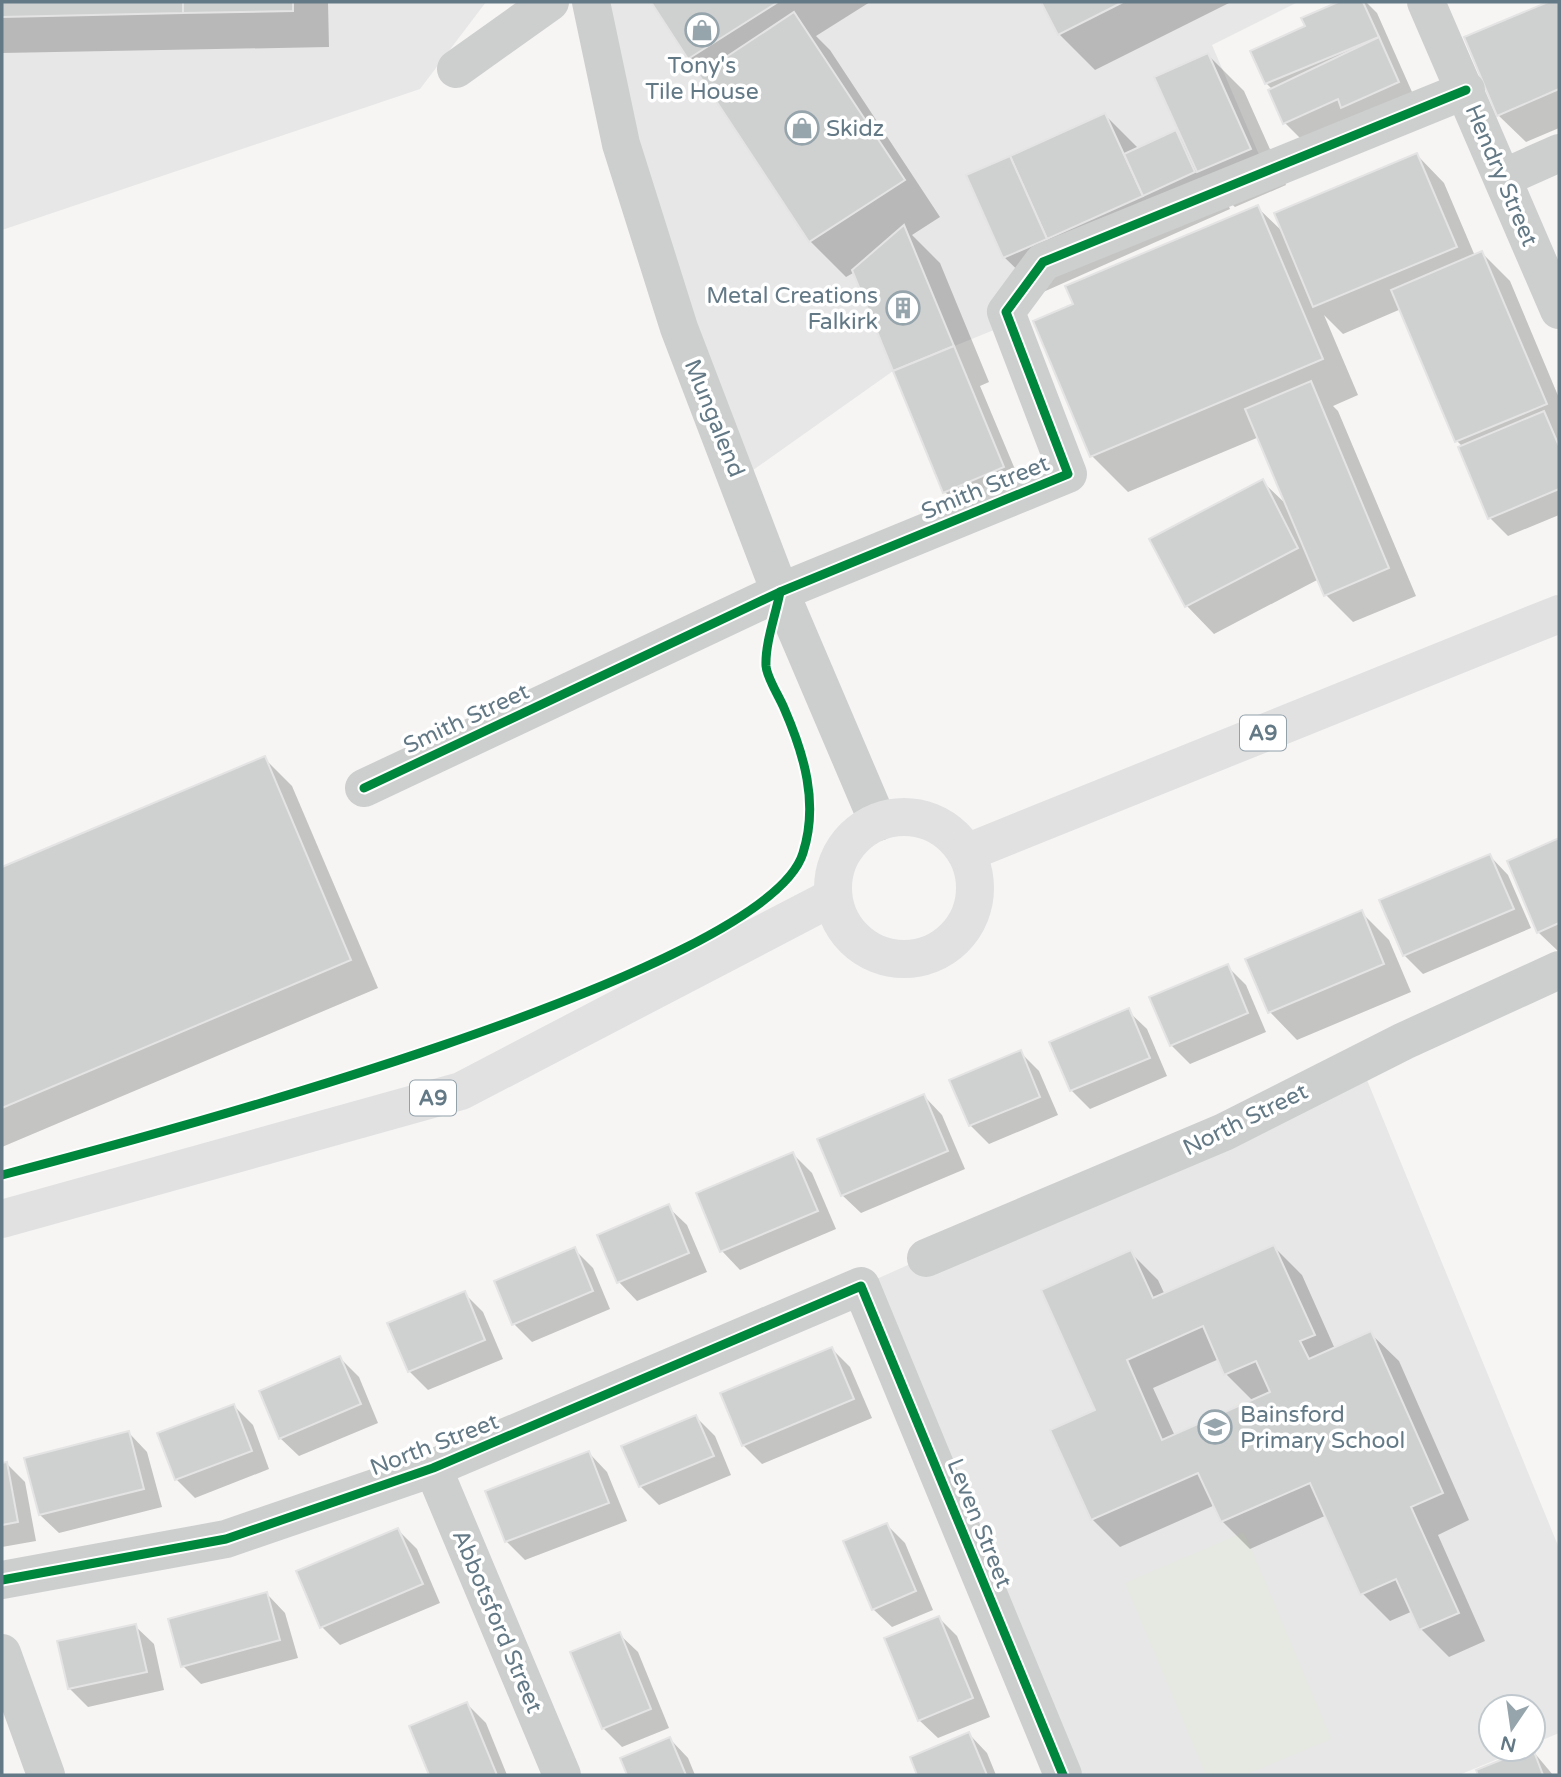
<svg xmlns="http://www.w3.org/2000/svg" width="1561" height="1777" font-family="'Varela Round',sans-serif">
	<rect width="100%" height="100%" fill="#f6f5f4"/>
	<g fill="#e6e7e6">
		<path d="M2 2H486L420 89 2 230Z"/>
		<path d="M591 2H1298L1212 45 1266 171 1043 262 1011 323 893 371 739 480Z"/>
		<path d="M1360 1063 1559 1548V1733L1533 1744V1707H1491V1749H1522L1459 1775H1063L861 1286Z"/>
	</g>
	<path fill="#e6e9e2" d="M1244 1532 1331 1739 1245 1775H1206L1125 1583Z"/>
	<g fill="#0003" fill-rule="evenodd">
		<path d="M2 2H328L329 47 2 53Z"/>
		<path d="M654 2H870L816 36 830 50 940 217 912 235 940 263 989 382 980 386 1022 486 964 510 945 492 855 272 846 277 810 241 701 76 705 73 690 58Z"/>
		<path d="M1043 2H1231L1095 70 1059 34Z"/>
		<path d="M1342 2H1366L1377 13 1416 101 1303 141 1285 123 1273 90 1266 83 1308 27 1304 19Z"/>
		<path d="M1553 2H1559V128L1526 142 1498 115 1466 38Z"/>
		<path d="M1208 55 1244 91 1286 185 1235 207 1225 198 1230 209 1041 293 1004 257 1105 115 1139 149 1175 132 1185 142Z"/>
		<path d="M1417 155 1444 183 1475 256 1482 253 1510 281 1559 398V515L1508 536 1490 518 1463 447 1457 441 1401 309 1343 334 1324 315 1358 395 1333 406 1338 411 1416 596 1353 622 1326 595 1319 579 1214 634 1187 606 1262 481 1289 507 1259 437 1128 492 1092 456 1075 305 1257 207 1284 233Z"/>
		<path d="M264 758 292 786 378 988 2 1147V869Z"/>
		<path d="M1559 840V952L1538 932 1509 861Z"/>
		<path d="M1490 856 1508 875 1531 928 1423 974 1404 955Z"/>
		<path d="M1361 912 1389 940 1411 992 1297 1040 1270 1012Z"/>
		<path d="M1227 966 1246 985 1266 1032 1190 1064 1171 1045Z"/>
		<path d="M1128 1011 1147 1029 1167 1076 1090 1109 1071 1090Z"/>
		<path d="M1020 1052 1039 1071 1058 1115 989 1144 970 1125Z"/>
		<path d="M924 1096 942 1115 965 1169 861 1213 842 1195Z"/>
		<path d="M793 1154 812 1173 836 1229 740 1270 722 1251Z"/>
		<path d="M668 1207 687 1225 707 1272 637 1301 619 1282Z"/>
		<path d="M1274 1247 1302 1275 1335 1349 1371 1334 1399 1361 1469 1520 1438 1535 1485 1641 1449 1657 1421 1629 1413 1611 1390 1621 1362 1593 1327 1515 1250 1549 1222 1521 1215 1505 1120 1547 1092 1519 1097 1411 1130 1252 1158 1280 1165 1295ZM1219 1359 1226 1374 1254 1402 1175 1436 1153 1388Z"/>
		<path d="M574 1249 593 1268 610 1309 532 1342 514 1324Z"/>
		<path d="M464 1293 483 1312 503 1359 428 1390 409 1371Z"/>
		<path d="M832 1349 850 1367 872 1418 762 1464 743 1445Z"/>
		<path d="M340 1358 359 1377 378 1423 299 1456 280 1438Z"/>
		<path d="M234 1406 253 1425 269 1469 195 1498 176 1479Z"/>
		<path d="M696 1417 715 1436 731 1475 659 1505 640 1486 624 1447Z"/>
		<path d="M129 1433 147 1452 162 1507 59 1533 40 1515Z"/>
		<path d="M589 1453 607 1472 627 1521 525 1560 506 1541Z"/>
		<path d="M7 1464 25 1482 36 1541 2 1547V1465Z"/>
		<path d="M887 1525 905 1543 933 1610 892 1627 873 1609Z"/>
		<path d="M398 1530 417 1549 440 1603 340 1645 322 1627Z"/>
		<path d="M267 1594 285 1613 298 1658 201 1684 183 1666Z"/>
		<path d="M939 1618 957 1636 990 1717 938 1738 919 1720Z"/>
		<path d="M135 1626 154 1644 164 1690 88 1707 69 1688Z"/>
		<path d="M619 1634 638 1652 669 1728 622 1747 603 1728Z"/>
		<path d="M467 1704 486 1723 507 1775H431L411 1727Z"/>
		<path d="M969 1734 987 1753 996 1775H919L912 1758Z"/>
		<path d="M670 1739 688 1758 695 1775H628L622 1759Z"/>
		<path d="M1532 1750 1553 1775H1479L1478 1771Z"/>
	</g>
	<g fill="#cfd0d0" stroke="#e5e4e4" stroke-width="2" fill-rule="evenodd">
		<path d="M2 2H183V13L2 17Z"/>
		<path d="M183 2H293V11L183 13Z"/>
		<path d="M651 2H778L688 59Z"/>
		<path d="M1041 2H1123L1058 35Z"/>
		<path d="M1338 2H1363L1379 37 1265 84 1250 51 1305 26 1301 18Z"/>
		<path d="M1548 2H1559V89L1497 116 1464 37Z"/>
		<path d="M794 12 905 180 809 242 699 75Z"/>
		<path d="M1379 37 1399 82 1341 108 1338 99 1283 124 1268 90Z"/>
		<path d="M1208 53 1251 149 1197 172 1154 77Z"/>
		<path d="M1105 113 1143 196 1047 239 1010 156Z"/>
		<path d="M1176 130 1195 172 1143 196 1124 154Z"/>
		<path d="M1417 153 1457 247 1313 307 1274 213Z"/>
		<path d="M1010 156 1047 239 1003 258 966 175Z"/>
		<path d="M1258 205 1323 359 1090 457 1033 321 1073 304 1065 286Z"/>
		<path d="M904 225 954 346 893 371 852 270Z"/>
		<path d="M1482 251 1547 404 1455 442 1391 290Z"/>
		<path d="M954 346 1004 467 943 493 893 371Z"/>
		<path d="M1311 381 1389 568 1324 596 1245 409Z"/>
		<path d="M1544 411 1559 446V489L1488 519 1458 447Z"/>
		<path d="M1263 479 1298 548 1185 607 1149 539Z"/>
		<path d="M265 756 351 960 2 1108V867Z"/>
		<path d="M1559 838V923L1537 933 1507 861Z"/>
		<path d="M1490 854 1514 909 1403 956 1379 900Z"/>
		<path d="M1362 910 1384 964 1268 1013 1245 959Z"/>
		<path d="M1228 964 1248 1013 1170 1046 1149 997Z"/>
		<path d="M1129 1008 1150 1058 1070 1091 1049 1042Z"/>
		<path d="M1021 1050 1040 1097 969 1126 949 1080Z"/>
		<path d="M924 1094 948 1151 841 1196 817 1139Z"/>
		<path d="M793 1152 818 1211 720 1252 696 1193Z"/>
		<path d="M669 1204 689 1253 617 1283 597 1235Z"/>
		<path d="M1274 1245 1315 1335 1300 1341 1309 1359 1371 1331 1443 1493 1411 1507 1459 1613 1419 1630 1396 1579 1360 1595 1310 1483 1221 1522 1198 1473 1091 1520 1050 1430 1095 1410 1041 1290 1131 1250 1153 1298ZM1203 1326 1224 1375 1256 1361 1270 1392 1162 1440 1127 1360Z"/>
		<path d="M575 1247 593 1291 512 1325 494 1281Z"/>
		<path d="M465 1291 485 1340 408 1372 387 1323Z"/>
		<path d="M832 1347 854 1399 742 1446 720 1393Z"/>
		<path d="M340 1356 361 1404 279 1439 259 1391Z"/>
		<path d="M234 1404 252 1451 175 1480 157 1433Z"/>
		<path d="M696 1415 714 1456 639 1487 621 1446Z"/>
		<path d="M129 1431 144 1489 39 1515 24 1458Z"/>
		<path d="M589 1451 609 1503 505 1542 485 1491Z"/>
		<path d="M7 1462 18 1522 2 1525V1463Z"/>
		<path d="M887 1523 916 1591 872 1610 843 1541Z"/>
		<path d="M398 1528 423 1584 320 1628 296 1571Z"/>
		<path d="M267 1592 280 1640 181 1667 168 1619Z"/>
		<path d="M939 1616 973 1698 918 1721 884 1638Z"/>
		<path d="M136 1624 147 1672 68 1689 57 1641Z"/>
		<path d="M620 1632 651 1709 602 1729 570 1652Z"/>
		<path d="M467 1702 497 1775H429L409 1726Z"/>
		<path d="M969 1732 987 1775H917L910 1757Z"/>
		<path d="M670 1737 686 1775H627L620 1758Z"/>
		<path d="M1528 1749H1533L1543 1775H1478L1476 1770Z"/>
	</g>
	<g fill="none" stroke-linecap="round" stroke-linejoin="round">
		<g stroke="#cdcfcf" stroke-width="38">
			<path d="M591 2 621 144 679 328 780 592 878 822"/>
			<path d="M1426 2 1559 310"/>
			<path d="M456 69 550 2"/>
			<path d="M1503 178 1559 153"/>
			<path d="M364 788 780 592 1068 474 1006 312 1043 262 1466 90"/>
			<path d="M926 1258 1224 1132 1404 1041 1559 970"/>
			<path d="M433 1468 562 1775"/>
			<path d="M2 1580 226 1539 433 1468 861 1286 1063 1775"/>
			<path d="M2 1653 46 1775"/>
		</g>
		<g stroke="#e1e1e2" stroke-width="38">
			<circle cx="904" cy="888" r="71"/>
			<path d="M966 853 1559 614"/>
			<path d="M2 1219 461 1091 833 897"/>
		</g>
		<defs>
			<g id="cycleway">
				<path d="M364 788 780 592 1068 474 1006 312 1043 262 1466 90"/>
				<path d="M2 1175C136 1140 766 975 803 853 819 803 804 754 784 708 779 696 767 678 766 666 765 643 776 614 780 592"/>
				<path d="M2 1580 226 1539 433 1468 861 1286 1063 1775"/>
			</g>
		</defs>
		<use href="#cycleway" stroke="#fff" stroke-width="13"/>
		<use href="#cycleway" stroke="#00873e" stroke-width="9"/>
	</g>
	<defs>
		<symbol id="shop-ring" viewBox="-11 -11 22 22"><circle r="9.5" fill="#fff" stroke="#96a4ac" stroke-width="1.5"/><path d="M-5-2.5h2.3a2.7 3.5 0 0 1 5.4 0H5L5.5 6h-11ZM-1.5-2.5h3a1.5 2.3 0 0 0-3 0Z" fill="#96a4ac"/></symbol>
		<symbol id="building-ring" viewBox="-11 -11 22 22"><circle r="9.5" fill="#fff" stroke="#96a4ac" stroke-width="1.5"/><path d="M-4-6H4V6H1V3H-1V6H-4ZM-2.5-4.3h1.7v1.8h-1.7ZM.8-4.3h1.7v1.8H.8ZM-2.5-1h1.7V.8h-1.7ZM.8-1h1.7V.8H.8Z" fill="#96a4ac"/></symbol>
		<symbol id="school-ring" viewBox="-11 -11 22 22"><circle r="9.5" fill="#fff" stroke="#96a4ac" stroke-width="1.5"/><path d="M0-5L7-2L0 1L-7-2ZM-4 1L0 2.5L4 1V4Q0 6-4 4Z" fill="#96a4ac"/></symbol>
	</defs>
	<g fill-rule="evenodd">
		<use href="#shop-ring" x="683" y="11" width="38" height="38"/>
		<use href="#shop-ring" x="783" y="109" width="38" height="38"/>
		<use href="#building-ring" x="884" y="289" width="38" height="38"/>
		<use href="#school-ring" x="1196" y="1408" width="38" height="38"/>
	</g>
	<g text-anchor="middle" stroke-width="7" stroke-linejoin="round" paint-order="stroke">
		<g fill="#fff" stroke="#92a1aa" stroke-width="2">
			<rect x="1240" y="715.5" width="46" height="35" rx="5"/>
			<rect x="410" y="1080.5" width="46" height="35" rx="5"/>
		</g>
		<g font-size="21" font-weight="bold" fill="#637986">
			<text x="1263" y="740">A9</text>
			<text x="433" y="1105">A9</text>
		</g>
		<g font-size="23" fill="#637986" stroke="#fff" text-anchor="start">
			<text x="702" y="73" text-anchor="middle">Tony's<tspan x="702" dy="26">Tile House</tspan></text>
			<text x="826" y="136">Skidz</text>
			<text x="878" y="303" text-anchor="end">Metal Creations<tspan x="878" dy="26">Falkirk</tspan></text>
			<text x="1240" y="1422">Bainsford<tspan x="1240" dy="26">Primary School</tspan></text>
		</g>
		<g font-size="23" fill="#637986" stroke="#fff">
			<text transform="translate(1502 175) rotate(67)" y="8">Hendry Street</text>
			<text transform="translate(715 418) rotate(68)" y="8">Mungalend</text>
			<text transform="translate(985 487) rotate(-22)" y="8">Smith Street</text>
			<text transform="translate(466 718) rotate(-25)" y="8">Smith Street</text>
			<text transform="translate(1245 1119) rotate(-26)" y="8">North Street</text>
			<text transform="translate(434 1444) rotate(-21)" y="8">North Street</text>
			<text transform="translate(980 1523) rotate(68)" y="8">Leven Street</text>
			<text transform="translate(498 1621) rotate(67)" y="8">Abbotsford Street</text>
		</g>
	</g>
	<rect width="1561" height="1777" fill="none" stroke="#637986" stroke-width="7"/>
	<g transform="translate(1512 1728) rotate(193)"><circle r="33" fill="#ffffff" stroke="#c1c9cf" stroke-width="2"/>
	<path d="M0-5L12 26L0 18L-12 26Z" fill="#96a4ac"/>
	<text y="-10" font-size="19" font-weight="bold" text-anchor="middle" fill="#637986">N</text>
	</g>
</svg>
